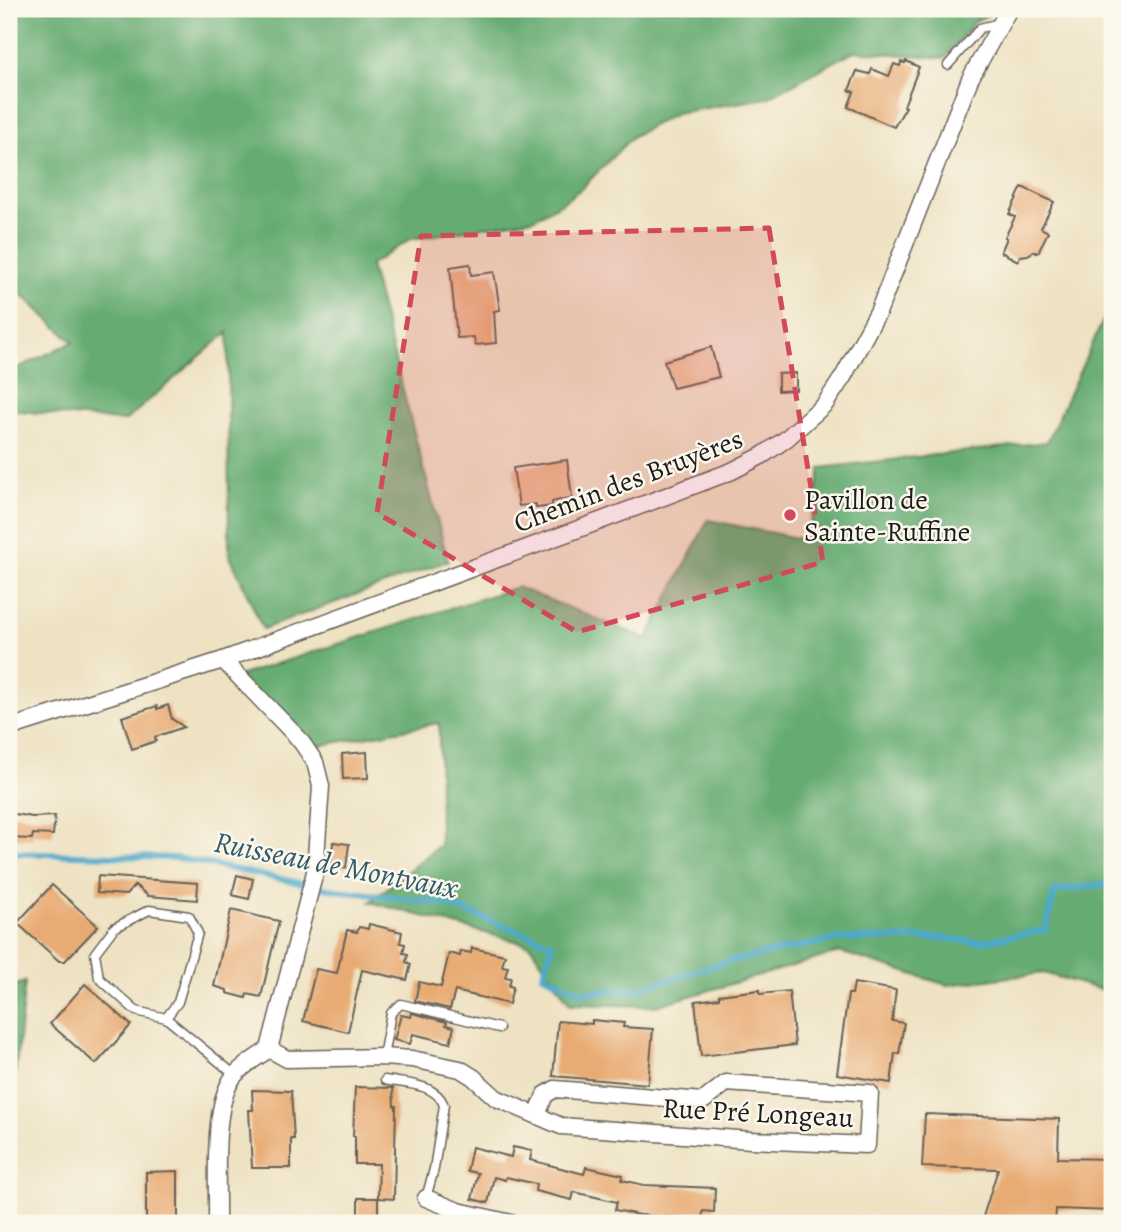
<svg xmlns="http://www.w3.org/2000/svg" width="1121" height="1232" font-family="Alegreya,serif">
	<rect width="100%" height="100%" fill="#fbf7ec"/>
	<filter id="ink" filterUnits="userSpaceOnUse"><feTurbulence type="fractalNoise" baseFrequency=".0143" numOctaves="2"/><feDisplacementMap in="SourceGraphic" scale="14" xChannelSelector="R" yChannelSelector="G"/><feConvolveMatrix kernelMatrix="1 2 1 2 8 2 1 2 1" color-interpolation-filters="sRGB"/></filter>
	<filter id="wash" filterUnits="userSpaceOnUse"><feTurbulence type="fractalNoise" baseFrequency=".00686" numOctaves="4" result="noise"/><feDisplacementMap in="SourceGraphic" scale="28" xChannelSelector="R" yChannelSelector="G"/><feGaussianBlur stdDeviation="1.57" result="paint"/><feColorMatrix in="noise" values="0 0 0 0 0 0 0 0 0 0 0 0 0 0 0 0 0 1.4 0 .05"/><feComposite in="paint" operator="in"/></filter>
	<g filter="url(#wash)">
		<rect width="100%" height="100%" fill="#eee2c2"/>
		<g fill="#66ac72" stroke="#416447" stroke-width="2">
			<path d="M9 9H991L988 15 975 21 945 58 854 51 767 98 676 113 633 136 582 188 562 203 533 219 411 239 370 265 448 561 263 629 229 554 228 332 125 421 9 410V372L73 342 9 283Z"/>
			<path d="M1112 301V993L1044 973 947 985 840 952 656 1006 570 1004 530 945 370 902 440 845 439 723 307 748 238 676 517 587 647 639 708 520 807 540 821 468 1047 442Z"/>
			<path d="M25 982 9 1132V987Z"/>
		</g>
		<g fill="none" stroke-linecap="round" stroke-linejoin="round">
			<path stroke="#4ba9ca" stroke-width="6" d="M9 853 178 858 329 889 446 904 553 944 543 975 581 992 637 989 726 962 837 939 941 938 978 942 1045 930 1055 891 1112 883"/>
		</g>
		<g id="blocks">
			<g fill="#e8ab73">
				<path d="M906 61 919 67 904 106 906 107 894 127 848 107 854 92 849 90 857 71 870 74 872 69 889 76 894 64 900 66 901 62 905 63Z"/>
				<path d="M1022 187 1054 202 1041 228 1048 232 1038 253 1034 251 1028 255 1020 256 1018 261 1001 252 1007 238 1005 237 1015 217 1009 214Z"/>
				<path d="M470 264 471 275 494 272 500 310 494 311 496 343 475 345 474 337 457 338 450 267Z"/>
				<path d="M711 347 719 377 673 388 664 361Z"/>
				<path d="M796 373V390L778 391V374Z"/>
				<path d="M567 460 572 497 552 502V506L536 508V504L519 506 513 468Z"/>
				<path d="M168 705 172 719 184 727 155 737 156 741 132 749 122 717 157 706V709Z"/>
				<path d="M367 752 368 778 343 779 342 754Z"/>
				<path d="M9 813 32 817 55 816 53 835 33 834 32 839 9 838Z"/>
				<path d="M333 842 349 844 346 868 331 866Z"/>
				<path d="M237 875 253 879 249 899 232 895Z"/>
				<path d="M98 876 198 883 197 900 148 896 135 885 126 895 97 893Z"/>
				<path d="M52 885 98 926 65 961H59L17 923Z"/>
				<path d="M231 910 279 921 261 997 247 994 246 998 227 993V990L214 986Z"/>
				<path d="M369 924 402 932 400 943 405 944 403 953 408 954 406 962 411 964 407 980 362 970 348 1032 303 1021 316 969 337 973 347 930 357 932 359 927 368 929Z"/>
				<path d="M472 948 505 955 502 966 508 967 505 977 511 978 509 986 513 987 509 1004 455 991 450 1009 415 1001 419 982 441 987 449 953 460 956 461 951 471 953Z"/>
				<path d="M854 983 896 990 892 1021 904 1023 899 1054 895 1053 891 1083 837 1074 848 994H852Z"/>
				<path d="M85 984 131 1025 96 1064 50 1024Z"/>
				<path d="M760 990V994L789 991 795 1045 701 1056 695 1001 719 998V995Z"/>
				<path d="M412 1013 447 1022 446 1025 454 1027 450 1043 413 1034 410 1044 394 1040 401 1015 411 1017Z"/>
				<path d="M592 1020 624 1023 623 1027 653 1029 648 1084 553 1076 558 1021 592 1024Z"/>
				<path d="M355 1087 393 1088 394 1106H396L394 1199 378 1198V1221H358V1198H378L379 1164H355V1136H353Z"/>
				<path d="M252 1090 291 1091 294 1139H291V1168H252L249 1110H253Z"/>
				<path d="M925 1114 1059 1119 1058 1158 1112 1159V1211L1056 1209 1055 1223H981L998 1169 922 1167Z"/>
				<path d="M472 1147 511 1157 513 1147 532 1151 530 1160 584 1174 586 1167 623 1175 622 1180 644 1185 715 1188 714 1212 703 1211 702 1223H685V1218L639 1215 615 1210 617 1202 574 1192 572 1200 535 1191 536 1184 506 1177 505 1180 494 1177 488 1203 472 1199 478 1173 467 1171Z"/>
				<path d="M178 1171V1223H146V1172Z"/>
			</g>
		</g>
	</g>
	<g filter="url(#ink)">
		<use href="#blocks" fill-opacity="0" stroke="#666156" stroke-width="2"/>
		<g fill="none" stroke-linecap="round" stroke-linejoin="round">
			<defs>
				<g id="service">
					<path d="M948 65 980 28 1000 23"/>
					<path d="M166 1018 178 1002 198 933 189 916 149 910 114 928 95 953 99 978 136 1011 166 1018 235 1075"/>
					<path d="M383 1057 391 1013 401 1004 499 1028"/>
					<path d="M385 1080C406 1084 435 1083 444 1105L434 1169 426 1198"/>
				</g>
				<g id="minor">
					<path d="M223 660 300 740 315 762 321 786 315 872 269 1049"/>
					<path d="M9 728 223 660 592 524 732 471 763 455 786 439 825 404 843 377 879 310 970 79 1009 9"/>
					<path d="M269 1049 287 1059 383 1057 412 1059 460 1069 473 1077 496 1098 561 1126 751 1140 867 1145 870 1093 726 1083 703 1101 555 1089 545 1095 537 1115"/>
					<path d="M426 1198 458 1211 511 1223"/>
					<path d="M217 1223C218 1185 211 1106 234 1076 242 1066 258 1057 269 1049"/>
				</g>
			</defs>
			<use href="#service" stroke="#666156" stroke-width="11"/>
			<use href="#minor" stroke="#666156" stroke-width="19"/>
			<use href="#service" stroke="#fff" stroke-width="8"/>
			<use href="#minor" stroke="#fff" stroke-width="16"/>
		</g>
	</g>
	<path fill="#d1495b" fill-opacity="0.2" stroke="#d1495b" stroke-width="5" stroke-dasharray="14 9" stroke-linejoin="round" d="M769 228 823 562 577 632 377 513 421 236Z"/>
	<circle fill="#d1495b" stroke="#fbf7ec" stroke-width="2.5" cx="790" cy="515" r="7"/>
	<g text-anchor="middle" stroke-width="5" stroke-linejoin="round" paint-order="stroke">
		<g font-size="28" fill="#1c1c1c" stroke="#fbf7ec">
			<text transform="translate(628 480) rotate(-21)" y="10">Chemin des Bruyères</text>
			<text transform="translate(758 1112) rotate(3)" y="10">Rue Pré Longeau</text>
		</g>
		<g font-size="28" fill="#1c1c1c" stroke="#fbf7ec" text-anchor="start">
			<text x="804" y="509">Pavillon de<tspan x="804" dy="32">Sainte-Ruffine</tspan></text>
		</g>
		<g font-size="30" font-style="italic" fill="#315b6a" stroke="#fbf7ec">
			<text transform="translate(336 865) rotate(11)" y="10">Ruisseau de Montvaux</text>
		</g>
	</g>
	<rect width="1121" height="1232" fill="none" stroke="#fbf7ec" stroke-width="35"/>
</svg>
